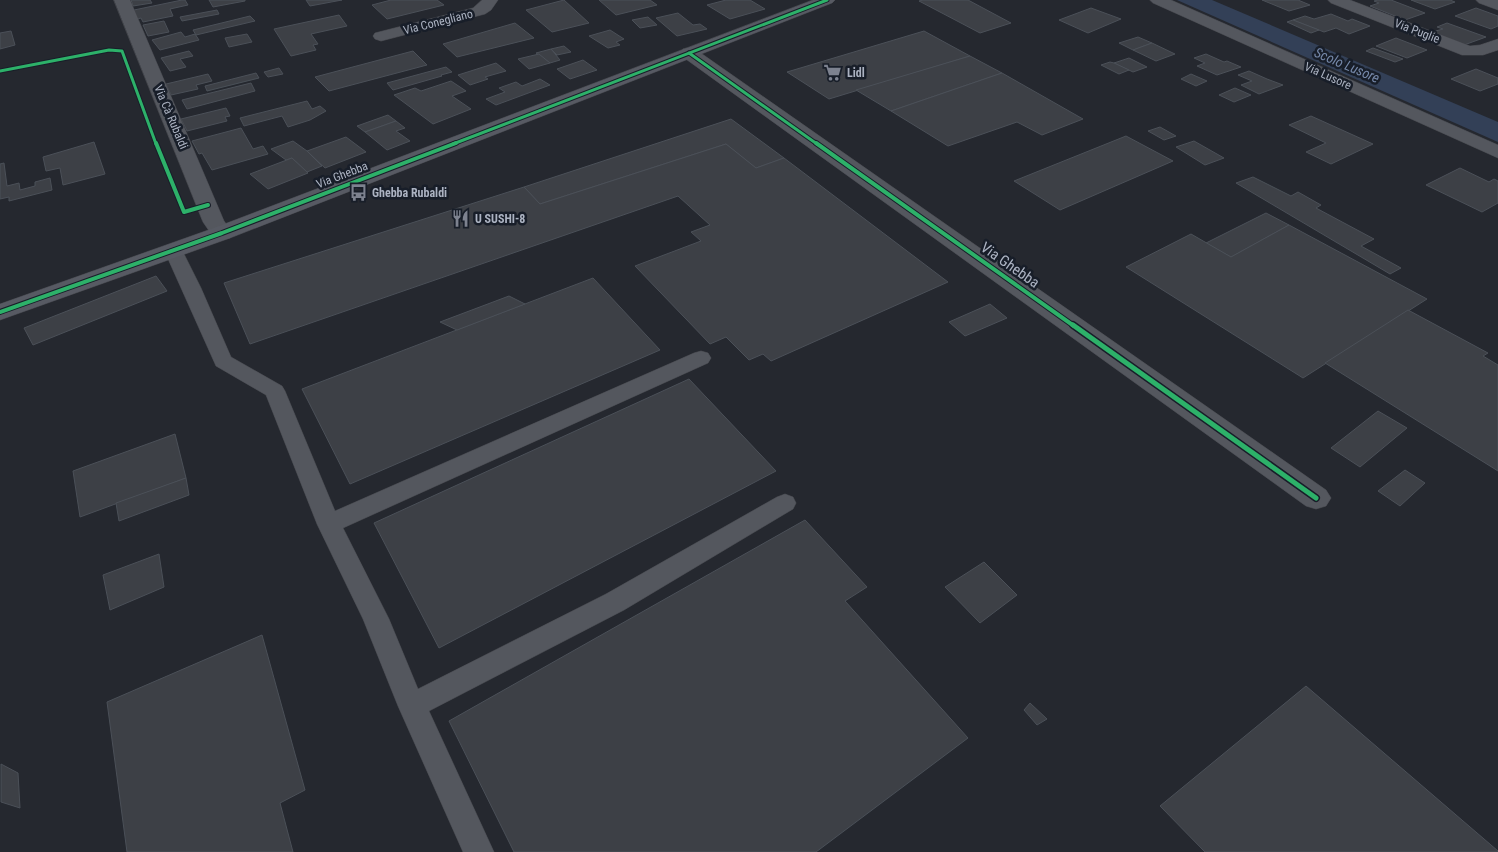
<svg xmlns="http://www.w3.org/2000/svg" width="1498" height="852" font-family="'Roboto Condensed',sans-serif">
	<rect width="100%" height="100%" fill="#25282f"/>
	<path fill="#334057" d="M1177 0H1212L1498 122V142Z"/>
	<g fill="#3d4046" stroke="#4b5058">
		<path d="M131 0H150L152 3 133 6Z"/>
		<path d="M182 0H185L188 5 170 9 173 16 143 22 141 18 137 19 134 10Z"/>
		<path d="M209 0H245V1L213 7Z"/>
		<path d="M306 0H342L310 6Z"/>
		<path d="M391 0H437L444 5 387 19 372 5Z"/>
		<path d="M564 0 589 23 552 32 526 10Z"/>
		<path d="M599 0H650L657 5 616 15Z"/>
		<path d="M726 0H750L765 9 730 19 707 5Z"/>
		<path d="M923 0H968L1011 23 980 33 919 1Z"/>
		<path d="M1262 0H1298L1310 5 1289 11Z"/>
		<path d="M1378 0H1391L1425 13 1405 20 1370 6 1379 3 1374 1Z"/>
		<path d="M1411 0H1450L1455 2 1435 9Z"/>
		<path d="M1091 8 1121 19 1088 33 1059 20Z"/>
		<path d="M1476 8 1498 16V26L1491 29 1455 16Z"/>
		<path d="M217 10 219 14 182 21 180 17Z"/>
		<path d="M678 13 693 25 700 24 707 29 677 36 656 18Z"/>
		<path d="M1331 14 1348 21 1352 19 1370 26 1349 34 1336 28 1324 32 1293 20 1305 16 1314 19Z"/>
		<path d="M339 15 347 26 311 34 318 44 313 45 316 50 291 56 274 29Z"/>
		<path d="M250 16 255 21 196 35 193 30Z"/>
		<path d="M648 17 657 25 640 28 632 20Z"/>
		<path d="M1293 20 1319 30 1311 33 1287 22Z"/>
		<path d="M164 21 169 32 148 36 143 25Z"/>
		<path d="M515 23 534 38 457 57 443 44Z"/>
		<path d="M1447 23 1486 37 1464 45 1432 32 1443 29 1437 27Z"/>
		<path d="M610 30 624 39 616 42 620 45 608 48 589 36Z"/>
		<path d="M11 31 15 45 0 49V33Z"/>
		<path d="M924 31 970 56 829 99 787 72Z"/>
		<path d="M181 32 185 37 195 34 199 40 160 50 152 40Z"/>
		<path d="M247 34 252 42 229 47 225 38Z"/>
		<path d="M1138 37 1152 43 1133 50 1119 43Z"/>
		<path d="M1396 38 1427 50 1407 58 1376 46Z"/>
		<path d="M1152 43 1175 54 1156 61 1133 50Z"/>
		<path d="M564 46 571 52 557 55 551 49Z"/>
		<path d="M1373 48 1403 59 1395 62 1366 51Z"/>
		<path d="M551 49 560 60 550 63 536 53Z"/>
		<path d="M189 51 193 56 180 59 186 67 170 71 161 58Z"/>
		<path d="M413 51 427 65 329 91 315 77Z"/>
		<path d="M539 54 550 63 529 69 518 59Z"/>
		<path d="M1206 54 1224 62 1227 61 1241 67 1217 75 1197 66 1205 63 1194 58Z"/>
		<path d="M970 56 1002 73 891 111 856 90Z"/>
		<path d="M1129 58 1147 67 1133 72 1114 63Z"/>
		<path d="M583 60 597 70 570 79 557 69Z"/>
		<path d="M1110 62 1114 63 1129 70 1119 74 1101 65Z"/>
		<path d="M496 63 506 71 485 77 488 79 470 85 458 75Z"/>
		<path d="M446 67 452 72 441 75 442 76 393 90 387 83Z"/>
		<path d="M279 68 283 74 268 77 264 72Z"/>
		<path d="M1476 69 1498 78V84L1480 91 1451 79Z"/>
		<path d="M1249 71 1267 79 1283 85 1259 94 1241 85 1252 81 1238 75Z"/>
		<path d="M256 73 259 78 207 91 205 86Z"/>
		<path d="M1002 73 1083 119 1042 135 1017 122 948 146 891 111Z"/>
		<path d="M208 74 212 81 196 85 198 89 171 95 166 84Z"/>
		<path d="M1191 74 1207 81 1196 86 1181 79Z"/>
		<path d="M540 79 550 85 496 105 486 99 505 92 499 88 516 82 522 86Z"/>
		<path d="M451 81 466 91 452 96 471 109 433 124 394 95 415 88 421 91Z"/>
		<path d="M251 83 255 91 187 109 182 100Z"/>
		<path d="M1235 88 1251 95 1234 102 1219 95Z"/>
		<path d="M307 101 312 109 320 106 326 111 310 120 288 127 282 116 244 126 240 118Z"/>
		<path d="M226 108 230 116 225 117 227 121 187 131 181 119Z"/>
		<path d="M388 115 396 121 365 132 357 126Z"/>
		<path d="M1311 116 1373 144 1331 164 1306 152 1326 143 1289 125Z"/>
		<path d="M731 119 784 158 756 168 726 144 540 204 524 187Z"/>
		<path d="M396 121 405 128 396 131 410 141 387 150 365 132Z"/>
		<path d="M1160 127 1176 136 1164 140 1148 131Z"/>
		<path d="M241 128 253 149 263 146 268 154 212 170 202 153 199 154 192 141Z"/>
		<path d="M1126 136 1173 161 1060 210 1014 181Z"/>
		<path d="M346 137 366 152 325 168 307 151Z"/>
		<path d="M293 141 307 151 322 166 307 172 292 158 286 160 271 149Z"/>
		<path d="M1194 141 1224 158 1205 165 1176 147Z"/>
		<path d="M94 142 105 174 63 185 60 168 46 171 43 157Z"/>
		<path d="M726 144 756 168 784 158 948 282 771 361 763 354 749 360 726 337 710 344 635 266 701 241 691 232 710 225 678 196 250 344 224 283 524 187 540 204Z"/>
		<path d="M292 158 308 173 268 189 250 174Z"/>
		<path d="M4 163 7 186 19 183 20 190 35 186V182L50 178 52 190 9 201V197L0 199V164Z"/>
		<path d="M1460 168 1489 182 1494 179 1498 181V203L1482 212 1426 185Z"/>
		<path d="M1253 177 1291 196 1298 192 1321 205 1316 208 1374 239 1361 246 1401 268 1390 274 1236 183Z"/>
		<path d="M1266 213 1289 225 1231 257 1206 243Z"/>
		<path d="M1289 225 1427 299 1303 378 1126 267 1191 234 1231 257Z"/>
		<path d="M156 276 167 291 33 345 24 328Z"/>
		<path d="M593 278 660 350 350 484 302 389Z"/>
		<path d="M509 296 525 304 457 330 440 322Z"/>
		<path d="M990 304 1007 318 965 336 949 322Z"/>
		<path d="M1408 310 1488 353 1483 356 1498 365V471L1325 363Z"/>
		<path d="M689 379 776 471 439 648 374 523Z"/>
		<path d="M1378 411 1407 428 1360 467 1331 448Z"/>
		<path d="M175 434 186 478 80 517 73 471Z"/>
		<path d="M1405 470 1425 483 1400 506 1378 491Z"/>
		<path d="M186 478 189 495 119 521 116 503Z"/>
		<path d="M805 520 867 587 845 601 968 738 816 852H514L449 721Z"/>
		<path d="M159 554 164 587 110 610 103 575Z"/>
		<path d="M984 562 1017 595 980 623 945 587Z"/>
		<path d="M262 635 305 790 280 803 293 852H127L107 702Z"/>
		<path d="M1306 686 1498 851V852H1205L1160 806Z"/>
		<path d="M1030 703 1047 719 1037 725 1024 710Z"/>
		<path d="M1 764 18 773 20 808 1 802Z"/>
	</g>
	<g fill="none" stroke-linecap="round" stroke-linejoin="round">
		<defs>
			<path id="lane" d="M173 245 179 246 182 250 201 288 231 357 282 386 285 391 335 511 694 353 701 351 708 353 711 358 708 363 343 528 389 619 418 689 606 594 777 497 785 494 793 497 796 503 793 509 624 610 429 711 494 852H463L398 706 363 619 317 524 266 395 216 366 164 250 167 246Z"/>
			<g id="street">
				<path d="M114 0H130L224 221 233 233 230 238 222 240 214 238 203 222Z"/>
				<path d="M482 0H498L491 10 485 14 381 41 375 39 373 36 375 33 473 8Z"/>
				<path d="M1150 0H1171L1498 145V158L1153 3Z"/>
				<path d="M1328 0H1350L1470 46 1480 45 1498 39V50L1483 55H1462L1331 3Z"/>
				<path d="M1476 0H1498V10L1479 3Z"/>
				<path d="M689 48 695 49 1326 490 1331 498 1326 506 1316 509 1306 506 683 57 681 53 683 49Z"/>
			</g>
			<path id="secondary" d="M813 0H835L832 3 230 238 0 320V304L214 228Z"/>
		</defs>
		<use href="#lane" stroke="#42444a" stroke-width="1"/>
		<use href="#street" stroke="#42444a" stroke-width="1"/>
		<use href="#secondary" stroke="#42444a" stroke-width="1"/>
		<use href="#lane" fill="#54575e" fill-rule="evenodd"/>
		<use href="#street" fill="#54575e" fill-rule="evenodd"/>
		<use href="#secondary" fill="#575a63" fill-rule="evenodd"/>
		<defs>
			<g id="cycleway-far2">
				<path d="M689 53 817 144"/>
				<path d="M0 71 109 50 122 51 156 144"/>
				<path d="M453 144 827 0"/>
			</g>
			<g id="cycleway-far1">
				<path d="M156 143 184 212 208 205"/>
				<path d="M816 143 1074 326"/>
				<path d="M0 312 222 233 456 143"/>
			</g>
			<path id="cycleway" d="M1073 325 1316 498"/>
		</defs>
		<use href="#cycleway-far2" stroke="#181e29" stroke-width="5"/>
		<use href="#cycleway-far1" stroke="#181e29" stroke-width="6"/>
		<use href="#cycleway" stroke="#181e29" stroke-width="8"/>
		<use href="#cycleway-far2" stroke="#2db169" stroke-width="3"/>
		<use href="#cycleway-far1" stroke="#2db169" stroke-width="4"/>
		<use href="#cycleway" stroke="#2db169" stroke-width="5"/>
	</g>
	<defs>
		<symbol id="supermarket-bare" viewBox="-9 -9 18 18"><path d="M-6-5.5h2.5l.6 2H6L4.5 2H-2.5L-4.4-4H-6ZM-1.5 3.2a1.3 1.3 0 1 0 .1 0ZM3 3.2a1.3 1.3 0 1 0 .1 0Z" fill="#7d828f" stroke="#181e29" stroke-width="2.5" paint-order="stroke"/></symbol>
		<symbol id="bus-bare" viewBox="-9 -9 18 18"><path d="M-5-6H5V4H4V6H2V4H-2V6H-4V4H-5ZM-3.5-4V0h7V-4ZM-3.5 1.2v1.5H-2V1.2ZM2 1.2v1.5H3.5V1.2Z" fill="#7d828f" stroke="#181e29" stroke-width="2.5" paint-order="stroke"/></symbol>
		<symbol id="restaurant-bare" viewBox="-9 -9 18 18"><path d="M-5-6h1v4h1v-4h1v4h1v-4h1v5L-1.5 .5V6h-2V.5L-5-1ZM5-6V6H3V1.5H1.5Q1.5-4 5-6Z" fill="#7d828f" stroke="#181e29" stroke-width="2.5" paint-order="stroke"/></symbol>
	</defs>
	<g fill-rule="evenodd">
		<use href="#supermarket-bare" x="820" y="60" width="25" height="25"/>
		<use href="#bus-bare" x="346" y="180" width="25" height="25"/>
		<use href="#restaurant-bare" x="448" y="206" width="25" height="25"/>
	</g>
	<g text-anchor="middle" stroke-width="5" stroke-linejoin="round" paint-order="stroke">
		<g font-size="12" fill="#acb3c2" stroke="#181e29">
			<text transform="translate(438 22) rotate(-14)" y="4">Via Conegliano</text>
			<text transform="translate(1417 31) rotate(21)" y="4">Via Puglie</text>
			<text transform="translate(1328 76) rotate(24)" y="4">Via Lusore</text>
			<text transform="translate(171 117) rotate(67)" y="4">Via Cà Rubaldi</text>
			<text transform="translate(342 175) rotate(-21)" y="4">Via Ghebba</text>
		</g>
		<g font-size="12" font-weight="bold" fill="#acb3c2" stroke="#181e29" text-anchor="start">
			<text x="847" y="77">Lidl</text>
			<text x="372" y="197">Ghebba Rubaldi</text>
			<text x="475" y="223">U SUSHI-8</text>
		</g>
		<g font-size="14" font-style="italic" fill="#7689aa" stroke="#181e29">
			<text transform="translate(1347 65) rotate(23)" y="5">Scolo Lusore</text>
		</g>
		<g font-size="15" fill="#acb3c2" stroke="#181e29">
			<text transform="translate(1010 265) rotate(35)" y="5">Via Ghebba</text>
		</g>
	</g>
</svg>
